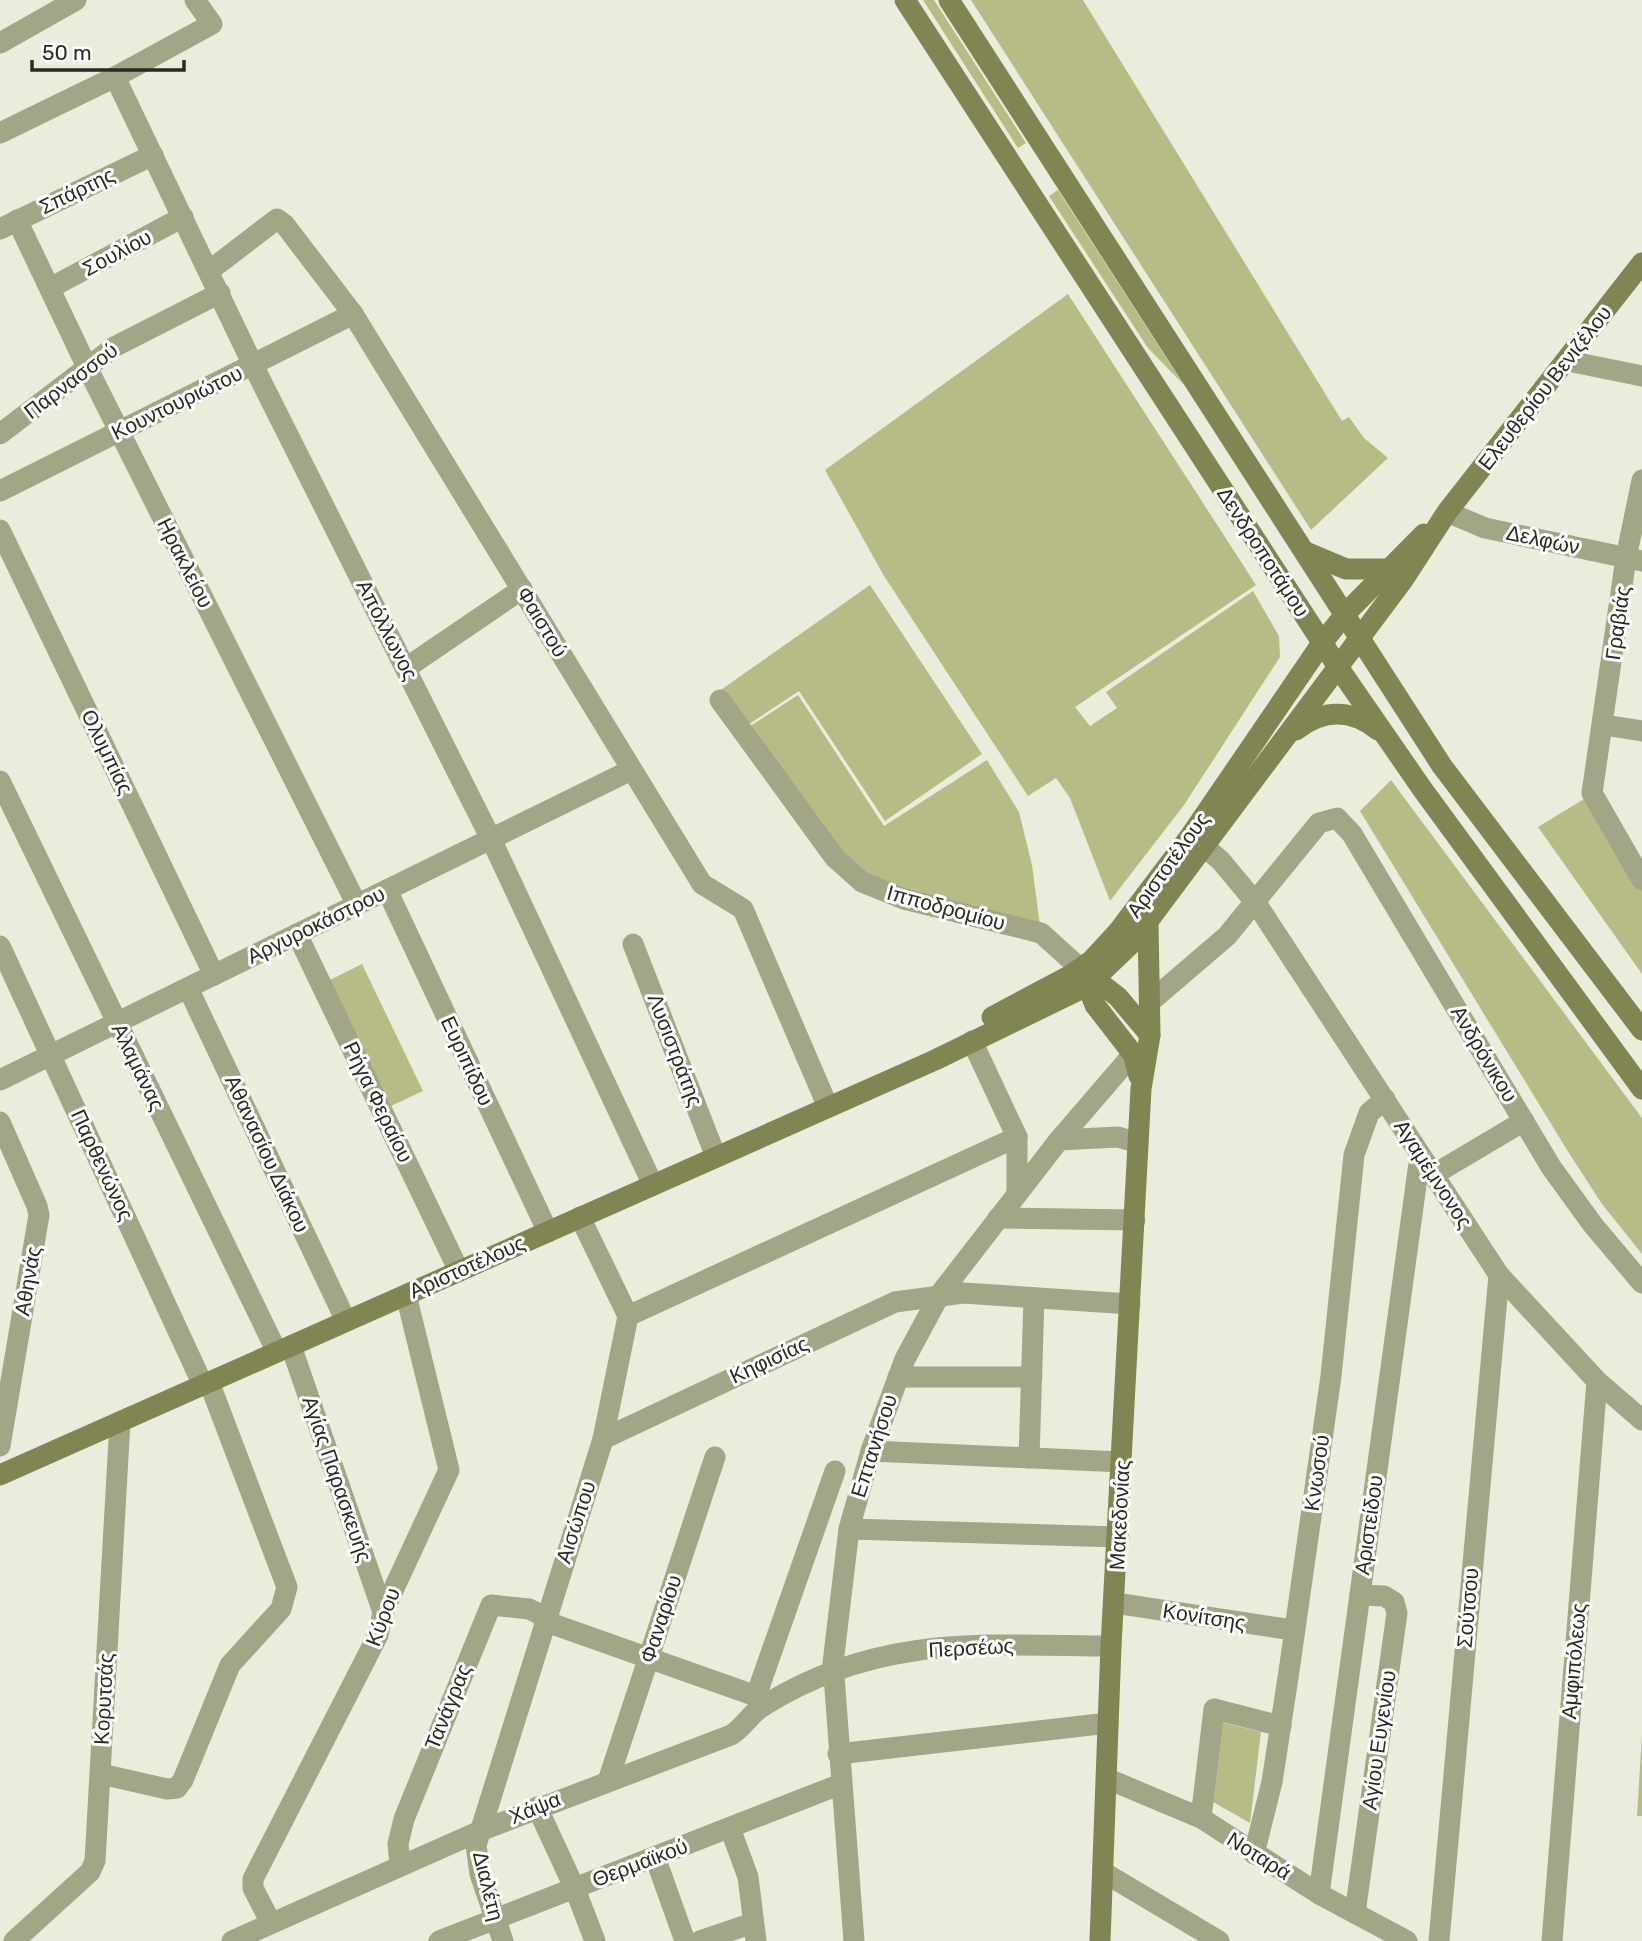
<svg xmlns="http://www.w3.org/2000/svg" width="1642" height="1941" font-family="Rubik,sans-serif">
	<rect width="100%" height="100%" fill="#eaecdc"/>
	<g fill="#b7bc87">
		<path d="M923 0H934L1026 143 1018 148Z"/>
		<path d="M971 0H1083L1342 421 1349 417 1364 438 1388 458 1311 530Z"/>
		<path d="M1058 190 1184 385 1148 348 1049 196Z"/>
		<path d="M1068 294 1256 585 1075 707 1090 726 1117 708 1106 692 1253 591 1279 636 1280 657 1184 805 1110 901 1070 798 1056 778 1028 796 884 576 825 470Z"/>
		<path d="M870 585 982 754 885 821 799 691 743 728 718 692Z"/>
		<path d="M798 695 884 826 987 760 1019 812 1032 865 1041 933 862 882 743 731Z"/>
		<path d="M1391 780 1642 1118V1254L1602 1204 1567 1150 1360 811Z"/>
		<path d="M1589 796 1642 885V974L1538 827Z"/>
		<path d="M362 964 423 1091 391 1106 330 980Z"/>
		<path d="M1221 1722 1261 1732 1250 1823 1213 1802Z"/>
		<path d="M1642 1735V1816H1637Z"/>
	</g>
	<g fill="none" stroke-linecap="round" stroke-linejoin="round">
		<g stroke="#a3a686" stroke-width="21">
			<path d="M0 43 76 0"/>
			<path d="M115 77 253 365 491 839 653 1185"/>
			<path d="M0 133 115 77 212 24 195 0"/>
			<path d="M17 220 86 365 357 905"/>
			<path d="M0 229 153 155"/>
			<path d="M209 271 277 219 285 225 353 314 702 884 743 909 828 1107"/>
			<path d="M50 288 183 217"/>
			<path d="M1568 361 1642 376"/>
			<path d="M0 434 114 347 220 293"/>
			<path d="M1642 480 1626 558 1592 793 1642 880"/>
			<path d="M0 491 353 314"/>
			<path d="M1447 512 1485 528 1642 561"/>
			<path d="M0 530 214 975"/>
			<path d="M406 668 522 589"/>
			<path d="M720 700 835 858 862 882 904 899 1041 933 1081 969"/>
			<path d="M1604 725 1642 731"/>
			<path d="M0 781 277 1352"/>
			<path d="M1191 835 1221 861 1256 903 1499 1275 1597 1381 1642 1420"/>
			<path d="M387 890 548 1232"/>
			<path d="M297 934 459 1271"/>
			<path d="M633 944 716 1157"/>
			<path d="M0 946 203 1385"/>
			<path d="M188 988 346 1321"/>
			<path d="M1151 1001 1227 936 1319 823 1337 818 1352 834 1551 1167 1593 1225 1642 1283"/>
			<path d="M972 1041 1017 1137V1194"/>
			<path d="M0 1080 631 770"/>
			<path d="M0 1122 37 1206 39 1215 0 1446"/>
			<path d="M1059 1140 1118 1137 1138 1143"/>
			<path d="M1433 1175 1524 1121"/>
			<path d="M998 1218 1135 1220"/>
			<path d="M628 1316 1017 1137"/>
			<path d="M291 1346 383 1612"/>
			<path d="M898 1377H1032"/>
			<path d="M603 1439 895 1302 963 1293 1130 1304"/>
			<path d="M871 1451 1122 1462"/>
			<path d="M1029 1458 1034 1298"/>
			<path d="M849 1529 1119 1537"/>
			<path d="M1115 1603 1293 1630"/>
			<path d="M544 1621 756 1696"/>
			<path d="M763 1706 756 1696 835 1471"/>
			<path d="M838 1754 1108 1723"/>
			<path d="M101 1774 167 1789 177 1788 183 1780 230 1665 281 1609 287 1587 209 1382"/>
			<path d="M1108 1779 1201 1818 1319 1894 1407 1941"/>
			<path d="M608 1781 715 1457"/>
			<path d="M537 1807 575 1889 595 1941"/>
			<path d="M1201 1818 1214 1709 1281 1726"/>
			<path d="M730 1828 748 1877 756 1941"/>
			<path d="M1254 1854 1272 1782 1289 1671 1331 1376 1354 1155 1369 1113 1385 1099"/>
			<path d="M655 1857 685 1941"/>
			<path d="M400 1865 398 1844 404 1819 491 1605 529 1609 546 1617"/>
			<path d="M1103 1872 1219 1941"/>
			<path d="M1319 1894 1420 1156"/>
			<path d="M1355 1913 1397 1613 1394 1602 1384 1596 1360 1595"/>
			<path d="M271 1923 253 1888V1879L378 1635 383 1612 449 1470 406 1295"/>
			<path d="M14 1941 90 1872 95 1861 120 1422"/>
			<path d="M232 1941 480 1831 731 1735C743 1728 750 1714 763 1706 878 1634 982 1645 1111 1646"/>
			<path d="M439 1941 841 1784"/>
			<path d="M503 1941 480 1874 476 1845 603 1439 628 1316 580 1217"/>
			<path d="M700 1941 753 1923"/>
			<path d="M854 1941 833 1663 849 1529 871 1451 905 1359 940 1294 1059 1140 1133 1054"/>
			<path d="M1439 1941 1499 1275"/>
			<path d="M1552 1941 1597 1381"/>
		</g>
		<g stroke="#818554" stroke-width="21">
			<path d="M905 0 1338 667 1423 790 1642 1089"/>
			<path d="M949 0 1442 766 1642 1030"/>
			<path d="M1308 553 1346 569H1387"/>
			<path d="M1296 730C1323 709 1352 709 1378 730"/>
			<path d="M1087 973 1118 997 1150 1035"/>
			<path d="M1083 974 1095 1005 1133 1054 1139 1076"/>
			<path d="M992 1017 1071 975 1092 960 1117 933 1191 835 1322 643 1346 613 1424 534"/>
			<path d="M0 1475 935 1060 1087 986 1131 944 1403 580 1447 512 1642 263"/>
			<path d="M1100 1941 1111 1646 1141 1089 1150 1035 1148 924"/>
		</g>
	</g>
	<g text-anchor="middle" stroke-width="6" stroke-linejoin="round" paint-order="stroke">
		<g font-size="21" fill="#292a24" stroke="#fff">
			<text transform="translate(77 191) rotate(-26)" y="7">Σπάρτης</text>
			<text transform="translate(117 253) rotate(-28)" y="7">Σουλίου</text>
			<text transform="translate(71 381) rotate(-37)" y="7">Παρνασσού</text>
			<text transform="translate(1545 388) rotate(-52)" y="7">Ελευθερίου Βενιζέλου</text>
			<text transform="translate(177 403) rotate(-26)" y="7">Κουντουριώτου</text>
			<text transform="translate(1543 540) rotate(12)" y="7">Δελφών</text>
			<text transform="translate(1263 552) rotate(57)" y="7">Δενδροποτάμου</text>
			<text transform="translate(185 563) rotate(63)" y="7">Ηρακλείου</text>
			<text transform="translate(542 622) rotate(59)" y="7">Φαιστού</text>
			<text transform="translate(1618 623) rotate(-82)" y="7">Γραβιάς</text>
			<text transform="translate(387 630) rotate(63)" y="7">Απόλλωνος</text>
			<text transform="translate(107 752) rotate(64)" y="7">Ολυμπίας</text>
			<text transform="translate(1168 865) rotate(-54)" y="7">Αριστοτέλους</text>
			<text transform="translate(946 908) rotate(15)" y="7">Ιπποδρομίου</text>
			<text transform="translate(316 925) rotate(-26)" y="7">Αργυροκάστρου</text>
			<text transform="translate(675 1050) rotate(69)" y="7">Λυσιστράτης</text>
			<text transform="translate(1484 1054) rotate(59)" y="7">Ανδρόνικου</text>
			<text transform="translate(467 1061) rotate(65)" y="7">Ευριπίδου</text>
			<text transform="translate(138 1067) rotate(64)" y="7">Αλαμάνας</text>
			<text transform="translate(378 1102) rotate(64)" y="7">Ρήγα Φεραίου</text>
			<text transform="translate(267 1154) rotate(65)" y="7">Αθανασίου Διάκου</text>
			<text transform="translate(102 1165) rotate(65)" y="7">Παρθενώνος</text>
			<text transform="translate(1433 1174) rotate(57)" y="7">Αγαμέμνονος</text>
			<text transform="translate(467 1267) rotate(-24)" y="7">Αριστοτέλους</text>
			<text transform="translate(28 1281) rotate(-80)" y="7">Αθηνάς</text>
			<text transform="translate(769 1360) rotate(-25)" y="7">Κηφισίας</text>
			<text transform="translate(874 1446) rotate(-72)" y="7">Επτανήσου</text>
			<text transform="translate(1317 1473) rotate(-82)" y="7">Κνωσού</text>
			<text transform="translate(337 1479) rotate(71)" y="7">Αγίας Παρασκευής</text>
			<text transform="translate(1120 1515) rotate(-87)" y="7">Μακεδονίας</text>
			<text transform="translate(576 1522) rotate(-72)" y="7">Αισώπου</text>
			<text transform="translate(1369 1525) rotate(-82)" y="7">Αριστείδου</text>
			<text transform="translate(1468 1608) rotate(-85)" y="7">Σούτσου</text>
			<text transform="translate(383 1617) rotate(-69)" y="7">Κύρου</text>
			<text transform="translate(1204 1617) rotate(9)" y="7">Κονίτσης</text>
			<text transform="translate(661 1619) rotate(-72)" y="7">Φαναρίου</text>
			<text transform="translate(971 1648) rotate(-3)" y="7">Περσέως</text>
			<text transform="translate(1574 1661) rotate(-85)" y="7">Αμφιπόλεως</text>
			<text transform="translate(104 1699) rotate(-87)" y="7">Κορυτσάς</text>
			<text transform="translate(448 1707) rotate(-68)" y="7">Τανάγρας</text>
			<text transform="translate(1379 1740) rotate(-82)" y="7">Αγίου Ευγενίου</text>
			<text transform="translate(535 1808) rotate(-22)" y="7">Χάψα</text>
			<text transform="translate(1259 1856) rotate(32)" y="7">Νοταρά</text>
			<text transform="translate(640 1863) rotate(-21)" y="7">Θερμαϊκού</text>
			<text transform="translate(488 1886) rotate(76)" y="7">Διαλέτη</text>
		</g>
	</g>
	<path d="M32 60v10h152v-10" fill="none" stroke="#292a24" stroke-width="3.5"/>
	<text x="42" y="60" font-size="21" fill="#292a24" stroke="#ffffff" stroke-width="5" paint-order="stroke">50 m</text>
</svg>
